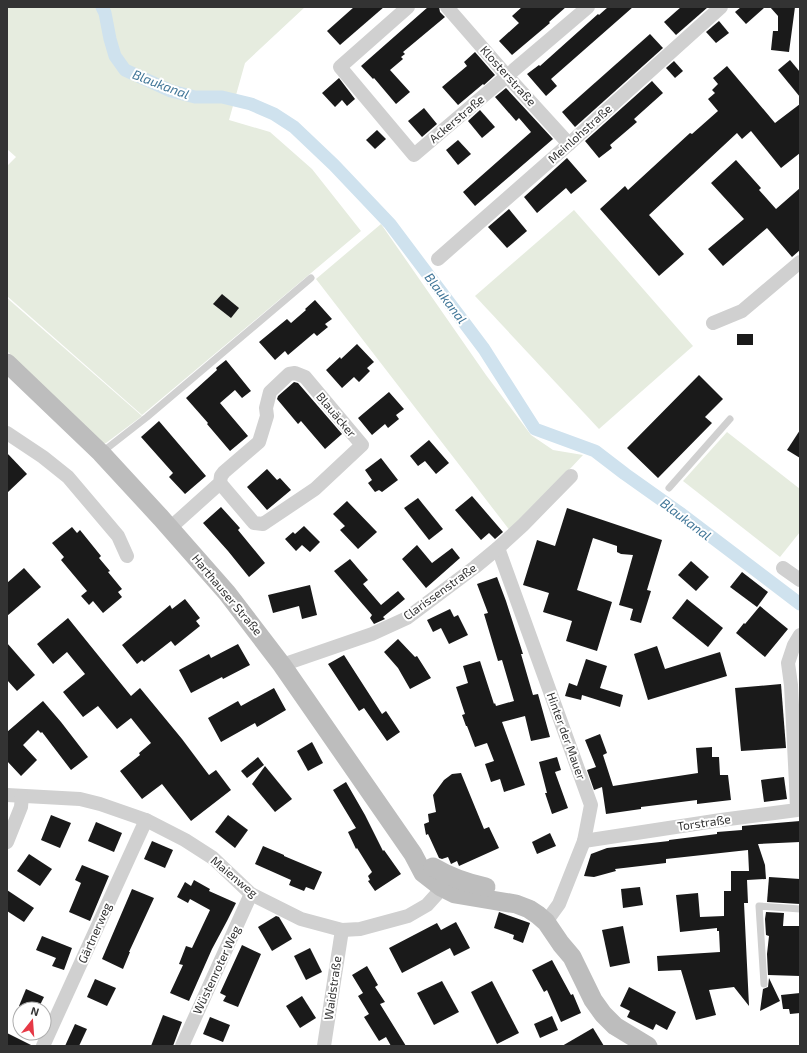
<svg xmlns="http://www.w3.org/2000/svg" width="807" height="1053" font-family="'Exo 2',sans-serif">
	<rect width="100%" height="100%" fill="#fff"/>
	<g fill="#e6ecdf">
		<path d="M7 7H305L245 63 229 120 270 132 312 169 361 231 142 415 7 296V166L16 157 7 149Z"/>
		<path d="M574 210 693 346 599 429 475 296Z"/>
		<path d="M381 224 486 375 531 435 553 450 583 455 511 532 316 279Z"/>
		<path d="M7 298 142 416 106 443 102 444 7 351Z"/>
		<path d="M727 432 800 489V532L780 557 683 481Z"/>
	</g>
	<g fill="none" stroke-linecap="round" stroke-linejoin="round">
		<path stroke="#cfe2ee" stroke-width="13" d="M102 7 105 13 110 39 115 56 125 70 171 91 195 97H222L251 104 274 114 294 127 334 165 390 224 484 349 535 429 595 451 625 474 680 513 800 604"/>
	</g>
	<g fill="#1a1a1a">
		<path d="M354 7H384L340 45 327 31Z"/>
		<path d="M428 7H439L440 12 445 17 403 52 405 54 401 57 403 59 390 70 410 92 396 104 374 78 373 79 361 66Z"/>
		<path d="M522 7H566L549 22 550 23 512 55 499 41 519 23 512 16Z"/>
		<path d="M608 7H633L551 79 557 86 546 96 527 74 539 65 540 66 598 14 599 15Z"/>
		<path d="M681 7H708L676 35 664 22Z"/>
		<path d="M741 7H765L746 24 735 12Z"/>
		<path d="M770 7H795L789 52 771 50 773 31H778V16Z"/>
		<path d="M719 21 729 33 716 43 706 32Z"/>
		<path d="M650 34 663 48 575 127 562 112Z"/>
		<path d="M475 52 495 75 484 85 483 84 458 105 442 87 467 66 464 62Z"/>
		<path d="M790 60 800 72V97L778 70Z"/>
		<path d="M674 61 683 71 675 78 666 68Z"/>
		<path d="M727 66 775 123 800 104V153L781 168 751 131 742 139 737 133 649 215 684 254 659 276 600 209 625 186 628 190 690 133 692 134 718 111 708 99 715 93 712 90 718 84 713 78Z"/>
		<path d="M339 78 355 99 347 106 342 100 335 107 322 93Z"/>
		<path d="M652 81 663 93 634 119 637 122 610 145 612 148 599 158 585 141Z"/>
		<path d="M506 88 553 139 475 206 463 192 531 132 519 118 516 121 495 97Z"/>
		<path d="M424 108 437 124 422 137 408 121Z"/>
		<path d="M480 110 495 127 482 138 468 121Z"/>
		<path d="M377 130 386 139 375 149 366 140Z"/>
		<path d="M458 140 471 154 458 165 446 150Z"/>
		<path d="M567 158 587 181 571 194 566 188 537 213 524 197Z"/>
		<path d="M736 160 761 188 759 190 776 209 800 188V250L792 257 767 228 723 266 708 249 744 219 711 183Z"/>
		<path d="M509 209 527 231 507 248 488 227Z"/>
		<path d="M222 294 239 308 231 318 213 304Z"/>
		<path d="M315 300 332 319 325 324 328 327 317 336 314 333 288 355 285 351 275 360 259 342 287 319 291 323 306 310 305 309Z"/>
		<rect x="737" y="334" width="16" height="11"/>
		<path d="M357 344 374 362 367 368 370 371 359 382 354 377 342 388 326 370 340 357 341 359Z"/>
		<path d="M226 360 251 391 242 398 235 390 220 403 248 436 230 451 207 424 208 423 186 398 217 370 216 368Z"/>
		<path d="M699 375 723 399 705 417 712 423 658 478 627 448Z"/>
		<path d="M294 382 298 383 342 434 325 449 301 421 298 424 277 399 278 396Z"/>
		<path d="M389 392 404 409 396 415 399 419 388 428 385 424 372 435 358 418Z"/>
		<path d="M159 421 206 476 185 494 169 477 173 473 141 437Z"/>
		<path d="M800 430V458L787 450Z"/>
		<path d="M429 440 449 463 436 474 425 461 418 466 410 456Z"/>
		<path d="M7 453 27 474 7 493Z"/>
		<path d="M381 458 398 480 382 492 379 490 375 492 368 483 372 480 365 470Z"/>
		<path d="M267 469 277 480 280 478 291 490 267 510 247 487Z"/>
		<path d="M472 496 503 532 495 539 489 533 481 540 455 510Z"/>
		<path d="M418 498 443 529 429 540 404 508Z"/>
		<path d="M347 501 377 532 358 549 340 530 345 526 333 514Z"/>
		<path d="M221 507 240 528 238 530 265 563 249 577 228 551 203 523Z"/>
		<path d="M567 508 662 540 647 590 651 591 641 623 630 620 633 609 619 605 633 555 621 554 617 552V546L593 538 577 590 612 602 597 651 566 641 572 621 543 612 549 593 523 585 537 540 555 546Z"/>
		<path d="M304 526 320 542 310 552 302 545 296 551 285 539 293 532 295 534Z"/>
		<path d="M72 527 77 533 80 530 101 556 99 558 110 571 108 572 122 589 118 592 122 597 103 613 93 601 89 605 81 596 87 591 61 560 64 557 52 543Z"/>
		<path d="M417 545 432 563 452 548 460 558 426 588 402 559Z"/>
		<path d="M350 559 368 580 363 584 381 605 398 591 405 599 383 617 385 619 374 624 370 618 372 615 334 571Z"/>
		<path d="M691 561 709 577 696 591 678 575Z"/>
		<path d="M24 568 41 587 7 616V583Z"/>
		<path d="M742 572 768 592 757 607 730 587Z"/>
		<path d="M497 577 506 601 523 654H521L533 695 538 694 550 737 531 741 525 716 502 722 525 785 504 792 500 779 491 782 485 764 494 761 487 743 475 747 467 726H466L462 715 465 714 456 687 468 683 463 666 480 661 494 704 495 703 496 706 514 701 502 660 498 661 484 614 488 613 477 584Z"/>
		<path d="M310 585 317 615 302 619 299 606 273 613 268 595Z"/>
		<path d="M185 599 200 618 196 621 200 626 175 646 171 641 144 662 142 660 137 664 122 645 170 605 172 609Z"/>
		<path d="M687 599 723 628 708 647 672 618Z"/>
		<path d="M760 606 788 629 765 657 736 633 744 623 745 624Z"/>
		<path d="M450 609 454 617 458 615 468 635 449 644 441 628 433 632 427 620Z"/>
		<path d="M68 618 131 696 140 688 182 739 209 775 216 770 231 790 191 821 162 784 142 799 120 771 140 755 139 753 151 743 131 718 117 729 98 706 83 717 63 692 85 674 67 652 53 664 37 644Z"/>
		<path d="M398 639 415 657 417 656 431 678 410 689 398 668 384 652Z"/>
		<path d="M7 643 35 675 17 691 7 680Z"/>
		<path d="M238 644 250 665 223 679 222 677 191 693 179 670 209 654 211 658Z"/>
		<path d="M657 646 665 669 720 652 727 676 648 700 634 654Z"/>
		<path d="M344 655 382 714 386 711 400 732 387 741 364 708 359 711 328 664Z"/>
		<path d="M586 659 607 666 600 688 623 695 620 707 582 695 581 700 565 696 569 683 577 686Z"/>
		<path d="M781 684 786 748 741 751 735 688Z"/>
		<path d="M274 688 286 710 257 727 255 723 221 742 208 718 238 701 241 706Z"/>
		<path d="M43 701 61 722 88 757 71 770 42 732 41 733 38 730 23 745 37 760 21 776 7 761V732Z"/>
		<path d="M600 734 607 753 603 755 613 786 698 773 696 748 712 747V757H719L720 775H728L731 800 697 804V800L641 807V809L606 814 602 787 594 790 587 770 596 767 585 740Z"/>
		<path d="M312 742 323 763 308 771 297 751Z"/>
		<path d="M258 757 264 765 247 778 241 771Z"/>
		<path d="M557 757 561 770 555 772 568 808 552 814 545 793H547L539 762Z"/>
		<path d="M265 766 292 799 275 812 252 784Z"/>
		<path d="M461 773 484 829 489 827 499 848 459 866 457 861 451 864 448 857 442 859 439 858 428 834 426 835 424 824 429 822 428 814 436 812 433 795 444 780 452 774Z"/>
		<path d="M784 777 787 799 764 802 761 780Z"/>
		<path d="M346 782 365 815 383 851 384 850 401 874 375 891 368 881 370 880 368 876 372 872 357 848 356 849 348 832 356 828 333 790Z"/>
		<path d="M51 815 71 823 60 848 41 840Z"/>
		<path d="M228 815 248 830 235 848 215 832Z"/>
		<path d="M800 821V842L758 844 765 865 766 879 747 880 748 903H744L749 1006 734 987 709 990 716 1015 696 1020 681 970 658 971 657 956 720 952 719 931H717V928L680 932 676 895 698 893 700 917 724 916V891H731V871H749L748 850 666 859V863L615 869 616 871 594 877 584 876 591 854 607 848 669 841V840L717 834V832L742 830V826Z"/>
		<path d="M96 822 122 833 114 852 88 841Z"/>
		<path d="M550 833 556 846 537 854 532 842Z"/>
		<path d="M152 841 173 850 165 868 144 859Z"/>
		<path d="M263 846 284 855V856L322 872 314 890 306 887 304 891 289 885 291 880 255 864Z"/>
		<path d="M29 854 52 869 40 886 17 871Z"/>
		<path d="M82 865 109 876 90 921 69 912 81 883 75 880Z"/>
		<path d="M769 877 800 879V904L767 902Z"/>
		<path d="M194 880 210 889 209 891 236 903 227 921 212 949 189 1001 170 993 183 965 179 964 186 946 192 948 210 910 190 899 188 903 177 897 185 882 191 886Z"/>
		<path d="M640 887 643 905 623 908 621 889Z"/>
		<path d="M132 889 154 898 129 952H130L123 969 102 959Z"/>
		<path d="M7 890 34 908 24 922 7 911Z"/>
		<path d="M499 912 530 923 523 943 513 939 514 935 494 928Z"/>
		<path d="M766 912 784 913 783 926H800V976L768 975 767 954 769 936 766 935 765 919Z"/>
		<path d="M276 916 279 917 292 939 272 951 258 927Z"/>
		<path d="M456 922 470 948 454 956 450 948 402 973 389 948 437 923 441 930Z"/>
		<path d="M623 926 630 963 610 967 602 930Z"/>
		<path d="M42 936 72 948 64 970 52 966 56 958 36 950Z"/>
		<path d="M242 945 261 954 238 1007 223 1001 226 996 220 993Z"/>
		<path d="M310 948 322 972 306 980 294 956Z"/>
		<path d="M552 960 571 995 573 994 581 1013 561 1022 547 990 544 992 532 970Z"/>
		<path d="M367 966 378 985 375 987 385 1002 380 1004 406 1046H391L386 1037 379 1041 364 1017 369 1014 358 996 363 993 352 975Z"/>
		<path d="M769 978 780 1001 760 1011 763 989 768 987Z"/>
		<path d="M95 979 116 988 107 1006 87 997Z"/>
		<path d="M442 981 459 1012 434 1025 417 993Z"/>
		<path d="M492 981 519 1033 497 1044 471 992Z"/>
		<path d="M629 987 676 1012 667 1030 656 1024 653 1030 627 1017 630 1011 620 1006Z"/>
		<path d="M26 989 44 997 38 1009H24L19 1006Z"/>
		<path d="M800 993V1013L790 1014 789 1009H783L781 995Z"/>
		<path d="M302 996 316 1018 300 1028 286 1006Z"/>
		<path d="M163 1015 182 1022 173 1046H151Z"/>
		<path d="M552 1016 558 1030 540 1038 534 1024Z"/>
		<path d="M210 1017 230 1025 223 1042 203 1034Z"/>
		<path d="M75 1024 87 1029 79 1046H65Z"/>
		<path d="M593 1028 604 1046H562Z"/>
		<path d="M7 1033 33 1046H7Z"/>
	</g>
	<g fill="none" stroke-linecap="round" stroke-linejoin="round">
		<g stroke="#d0d0d0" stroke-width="7">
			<path d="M101 453 147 417 311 278"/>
			<path d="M669 488 730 419"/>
			<path d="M764 984 759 906 800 909"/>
		</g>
		<g stroke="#d0d0d0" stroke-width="14">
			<path d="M408 7 340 67 414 155 588 7"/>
			<path d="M447 7 507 76 569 144"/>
			<path d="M438 259 569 144 721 7"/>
			<path d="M713 323 742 311 800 262"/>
			<path d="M7 433 43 457 68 477 118 536 127 556"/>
			<path d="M170 528 220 483 254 523 263 524 315 489 362 445 305 377 295 373 289 374 270 392 266 408 267 416 259 442 224 472 221 476 220 483"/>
			<path d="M498 548 591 805 584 841 559 904 546 922"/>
			<path d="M783 568 800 580"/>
			<path d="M800 635 794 645 788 663 791 685 796 784H800"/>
			<path d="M282 665 372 634 407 618 475 567 498 548 523 525 571 476"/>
			<path d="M7 795 80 799 100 804 146 820 185 840 213 858 251 894 301 919 342 930 360 929 408 916 427 905 436 895 445 879"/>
			<path d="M584 841 721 820 797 810 796 784"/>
			<path d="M7 842 21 807 22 796"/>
			<path d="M43 1046 146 820"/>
			<path d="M182 1046 251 894"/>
			<path d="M324 1046 342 930"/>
		</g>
		<g stroke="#bdbdbd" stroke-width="19">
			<path d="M7 363 101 453 161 518 227 593 282 665 413 854 423 873 441 887 455 894 516 904 529 909 538 915 546 922 561 944 572 957 593 1000 603 1014 615 1026 648 1046"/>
			<path d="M433 867C450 877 466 883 486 887"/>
		</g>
	</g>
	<g text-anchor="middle" stroke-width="4" stroke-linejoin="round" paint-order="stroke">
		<g font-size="12" fill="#333" stroke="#fff">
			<text transform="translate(508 76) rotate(48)" y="4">Klosterstraße</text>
			<text transform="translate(457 119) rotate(-40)" y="4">Ackerstraße</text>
			<text transform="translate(580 134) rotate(-42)" y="4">Meinlohstraße</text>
			<text transform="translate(336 415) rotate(50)" y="4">Blauäcker</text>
			<text transform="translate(440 592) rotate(-36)" y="4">Clarissenstraße</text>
			<text transform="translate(227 595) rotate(50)" y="4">Harthauser Straße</text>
			<text transform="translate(566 736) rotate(70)" y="4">Hinter der Mauer</text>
			<text transform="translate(704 823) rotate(-8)" y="4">Torstraße</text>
			<text transform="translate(234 877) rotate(40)" y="4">Maienweg</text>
			<text transform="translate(95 933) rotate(-66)" y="4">Gärtnerweg</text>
			<text transform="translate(217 970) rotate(-65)" y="4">Wüstenroter Weg</text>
			<text transform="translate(333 988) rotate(-82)" y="4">Waidstraße</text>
		</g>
		<g font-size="13" font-style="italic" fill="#3f7597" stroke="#fff">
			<text transform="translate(161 84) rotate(21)" y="5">Blaukanal</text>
			<text transform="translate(446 298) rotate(53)" y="5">Blaukanal</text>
			<text transform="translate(686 519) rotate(37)" y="5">Blaukanal</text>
		</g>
	</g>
	<rect width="807" height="1053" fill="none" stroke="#333333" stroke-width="16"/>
	<g transform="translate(32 1021) rotate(17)"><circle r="19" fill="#ffffff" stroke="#adadad"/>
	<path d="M0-3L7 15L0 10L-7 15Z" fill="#e63946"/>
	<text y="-6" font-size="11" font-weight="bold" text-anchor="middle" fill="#333333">N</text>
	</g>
</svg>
